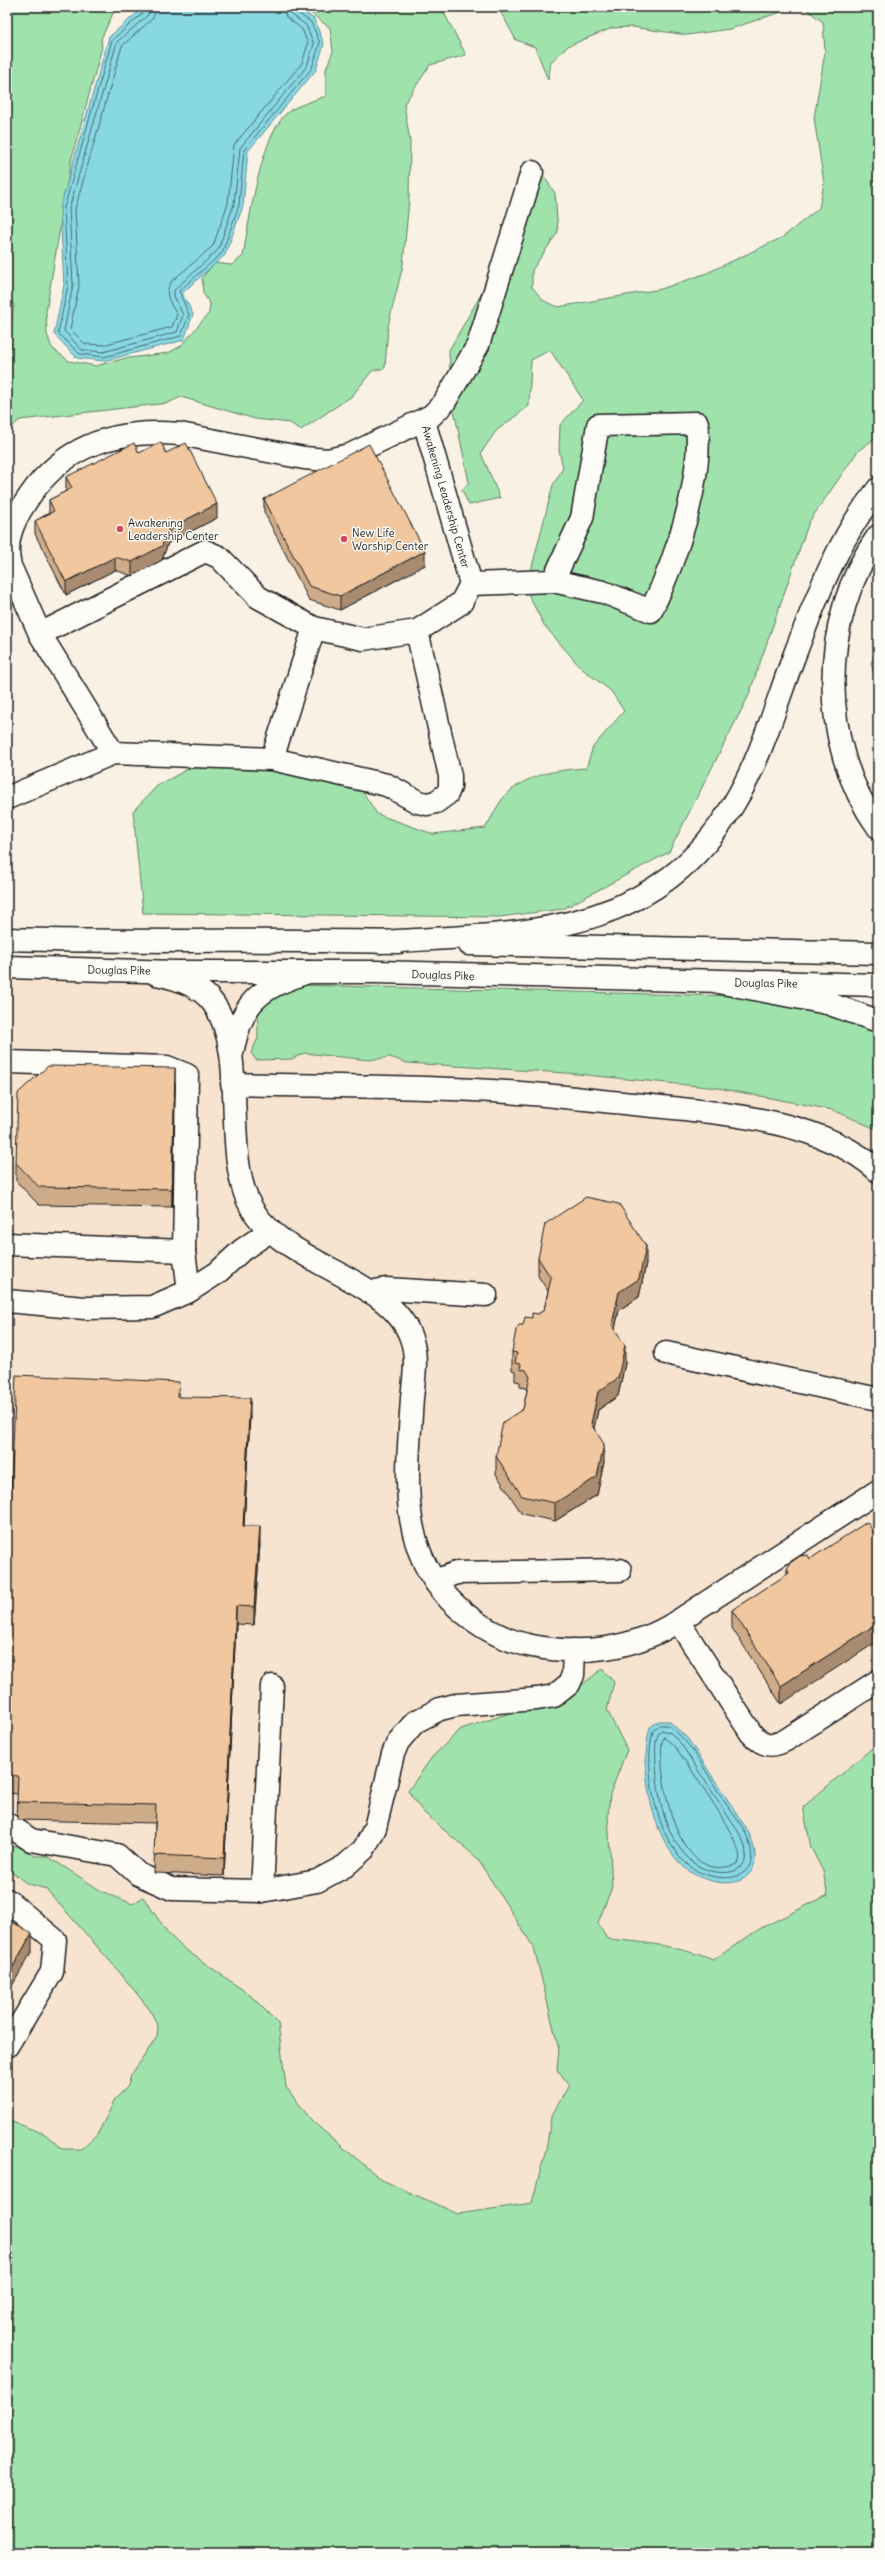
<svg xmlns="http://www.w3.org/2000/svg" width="885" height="2560" font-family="Delius,sans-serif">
	<rect width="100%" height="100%" fill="#faf1e5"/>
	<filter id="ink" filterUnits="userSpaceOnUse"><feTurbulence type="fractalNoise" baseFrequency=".025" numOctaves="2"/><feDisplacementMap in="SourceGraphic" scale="8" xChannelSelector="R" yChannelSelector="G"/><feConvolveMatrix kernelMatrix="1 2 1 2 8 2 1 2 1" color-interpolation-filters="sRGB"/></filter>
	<g filter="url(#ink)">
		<g fill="#f7e4d0">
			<path d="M7 960 256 979 258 1038 251 1053 292 1059 304 1053 369 1060 390 1057 407 1063 566 1073 718 1088 833 1110 878 1130V1743L803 1807 811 1848 823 1871 829 1895 761 1928 714 1960 685 1949 644 1942 607 1939 598 1923 612 1887 608 1815 610 1794 627 1750 607 1710 614 1682 602 1669 423 1812 477 1858 534 1948 559 2050 557 2069 569 2085 551 2117 547 2145 532 2203 458 2214 382 2180 313 2122 286 2087 278 2023 250 1995 182 1947 168 1933 143 1897 133 1904 103 1892 47 1856H35L17 1846H7Z"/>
			<path d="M7 1868 26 1883 46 1889 116 1968 150 2010 158 2027 157 2037 131 2075 128 2086 116 2098 98 2133 81 2149H62L45 2134 7 2120Z"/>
		</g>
		<g fill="#a0e2ac" stroke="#5e7f64">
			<path d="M7 7H116L101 39 102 47 71 161 46 312 47 334 52 348 69 361 96 366 122 359 168 353 181 346 209 313 210 304 203 293 202 278 214 263 232 265 243 256C249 223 261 127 292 109 302 104 315 100 326 96V69L333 51 330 28 303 7H441L466 55 430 65 404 104 410 142 409 199 403 265 388 326 385 368 372 371 352 396 301 430 290 423 255 419 181 397 168 403 20 420 7 431V356L14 305 7 297Z"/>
			<path d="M498 7H878V436L858 451 809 522 748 697 669 852 563 909 499 917 143 913 133 811 157 786 193 766 213 760 357 783 377 814 433 834 485 828C492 818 498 802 507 794 529 773 558 770 586 768L593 747 624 711 611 691 581 668 544 625 526 590 553 485 563 468 559 450 560 425 583 400 550 350 531 360 529 406 496 431 481 453 500 498 469 505 462 490 469 482 451 396 449 350 507 249 539 169 555 193 558 232 532 270V287L544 301 558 307 661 289 707 273 783 237 819 208 824 183 814 118 825 52 823 22 806 9H790L730 29 687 35 632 27 612 28 568 46 551 62 548 80 535 47 516 40Z"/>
			<path d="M878 648V686L871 663Z"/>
			<path d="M257 984 774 997 878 1026V1130L833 1110 718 1088 566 1073 407 1063 390 1057 369 1060 304 1053 292 1059 256 1060 251 1053 258 1038Z"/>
			<path d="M602 1669 614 1682 607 1710 627 1750 610 1794 608 1815 612 1887 598 1923 607 1939C645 1942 679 1946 713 1960L761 1928 828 1895 823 1871 811 1848 803 1807 878 1743V2553H7V2120L45 2134 62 2149H81L98 2133 116 2098 128 2086 131 2075 157 2037 158 2027 150 2010 116 1968 46 1889 26 1883 7 1868V1846H17L35 1856H47L103 1892 133 1904 143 1897 168 1933 182 1947 250 1995 278 2023 286 2087 313 2122 382 2180 458 2214 532 2203 547 2145 551 2117 569 2085 557 2069 559 2050 534 1948 477 1858 423 1812 408 1791 432 1757 461 1729 513 1712 559 1703Z"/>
		</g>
		<g fill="#88d8e4" stroke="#5d8d94">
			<path d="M144 7H296L314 19 324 44 316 70 248 151 243 206 225 255 182 293 193 314 184 340 104 361 77 358 54 334 64 285 60 208 109 37Z"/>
			<path d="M659 1721H669L688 1739 748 1831C753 1842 759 1858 752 1870 739 1893 699 1881 684 1867 651 1838 639 1768 650 1727Z"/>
		</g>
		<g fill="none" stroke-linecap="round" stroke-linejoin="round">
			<g stroke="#47676c" stroke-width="1">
				<path d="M146 7 144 12 112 40 64 208 68 285 58 333 80 354 104 357 181 336 189 315 179 291 222 253 239 205 244 150 312 68 320 43 311 22 296 12 295 7"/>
				<path d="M151 7 148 15 117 42 69 209 73 285 64 331 82 350 103 352 177 332 183 315 174 296V290L218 250 234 204 240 148 307 66 314 44 306 25 292 15 289 7"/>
				<path d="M157 7 153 18 122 46 75 209 79 286 70 329 85 344 103 345 172 327 177 315C171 304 162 293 172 281L213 246 228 203 234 145 302 63 308 44 302 29 286 17 283 7"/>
				<path d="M660 1725H668C692 1742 708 1776 724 1801 733 1814 746 1829 750 1845 761 1887 708 1883 687 1864 656 1838 643 1768 653 1731Z"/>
				<path d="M662 1730 671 1733 681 1744C695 1766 710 1788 724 1810 731 1822 742 1834 745 1847 753 1882 705 1876 689 1859 664 1834 658 1798 656 1764 656 1754 653 1736 662 1730Z"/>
				<path d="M664 1737 676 1748C687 1764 747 1847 739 1861 736 1866 730 1866 726 1867 679 1875 664 1796 662 1764 662 1756 660 1743 664 1737Z"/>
			</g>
			<defs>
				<g id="minor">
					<path d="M471 584 553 581 582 518 598 425 697 423C703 481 676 559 651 611L603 592 553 581"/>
					<path d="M40 634 205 551 219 557 258 597 314 628 363 639 417 631"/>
					<path d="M113 753 40 634 10 566C4 542 12 523 25 503 61 445 115 428 180 434L304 458 328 460 350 455 431 416 444 403 478 345 532 172"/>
					<path d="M272 759 314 628"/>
					<path d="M7 798 113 753 272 759 387 785 418 802 427 804 436 802 447 794 450 787V776L417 631 461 603 471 584 424 421"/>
					<path d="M156 974C176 978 201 986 213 1003 248 1051 223 1145 248 1201 277 1265 390 1275 411 1338 418 1356 414 1379 412 1398 408 1469 396 1544 450 1600 473 1623 500 1640 532 1646 582 1656 635 1649 678 1621L878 1491"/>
					<path d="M232 1053C243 1000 258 989 308 972"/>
					<path d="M7 1062 167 1067 187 1075 184 1251 189 1291"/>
					<path d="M232 1084C313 1086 394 1086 474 1090 527 1092 580 1099 633 1104 707 1112 821 1117 878 1171"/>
					<path d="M7 1244 184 1251"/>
					<path d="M370 1292 386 1289 486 1295"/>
					<path d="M7 1301 85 1308 152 1307 189 1291 217 1273 242 1250 270 1231"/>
					<path d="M666 1353 878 1399"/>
					<path d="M435 1581 456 1573 620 1570"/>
					<path d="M678 1621 751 1733C761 1745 772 1748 786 1740L878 1681"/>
					<path d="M7 1824 31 1840 117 1855 138 1874 172 1889 262 1891 317 1881 345 1866 364 1849 375 1828 393 1754 398 1742 415 1722 440 1709 456 1705 537 1699 554 1696 569 1684 573 1675 574 1650"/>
					<path d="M262 1891 272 1686"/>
					<path d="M7 1900 55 1940 52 1972 7 2046"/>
				</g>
				<g id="major">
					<path d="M7 939C138 943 268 939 399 942"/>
					<path d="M469 944 878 953"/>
					<path d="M7 967 176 972H377L878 985"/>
				</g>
				<g id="highway">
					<path d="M878 536C819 619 818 744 878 827"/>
					<path d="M380 942C517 933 653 940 733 805 760 761 775 707 793 659 816 599 837 540 878 489"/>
					<path d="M718 982 827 1003 878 1021"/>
				</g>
			</defs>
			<use href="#minor" stroke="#1c1c1c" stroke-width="25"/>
			<use href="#major" stroke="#1c1c1c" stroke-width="25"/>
			<use href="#highway" stroke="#1c1c1c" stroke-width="25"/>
			<use href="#minor" stroke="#fdfcf7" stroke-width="22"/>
			<use href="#major" stroke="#fdfcf7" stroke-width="22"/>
			<use href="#highway" stroke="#fdfcf7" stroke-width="22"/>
		</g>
		<g fill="#ceab89" stroke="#1c1c1c">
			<path d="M139 453H166L217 518 168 543 162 560 132 576 115 570 66 595 35 534V521L49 513V500L66 491V477Z"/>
			<path d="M264 499 425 565 340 610 309 600 264 512Z"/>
			<path d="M175 1086 172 1207 39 1205 16 1181V1163Z"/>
			<path d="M538 1258 646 1264 639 1297 619 1310 615 1329 625 1363 618 1396 598 1410 594 1428 604 1462 597 1495 555 1521 522 1514 496 1474V1456L523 1409 527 1391 526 1388 520 1387V1382L515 1381V1371L512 1370V1352L523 1325 532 1318 544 1310 548 1291 538 1276Z"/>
			<path d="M179 1397 250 1416 244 1526 260 1544 254 1625 236 1624 224 1876 154 1873 155 1823 17 1820 18 1794 7 1793V1519H10Z"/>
			<path d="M810 1559 781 1704 732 1628V1610L787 1575V1569Z"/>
		</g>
		<g fill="#a88b6f" stroke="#1c1c1c">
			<path d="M217 504V518L168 543 162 560 132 576V562L168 529Z"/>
			<path d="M425 551V565L340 610V596Z"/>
			<path d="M115 557V570L66 595V582Z"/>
			<path d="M175 1068V1086L172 1207V1189Z"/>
			<path d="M646 1246V1264L639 1297 619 1310 612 1343V1325L619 1292Z"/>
			<path d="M625 1345V1363L618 1396 598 1410 591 1442V1424L598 1392Z"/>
			<path d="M250 1398V1416L243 1544V1526Z"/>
			<path d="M604 1444V1462L597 1495 555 1521V1503Z"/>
			<path d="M260 1526V1544L254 1625V1607Z"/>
			<path d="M236 1606V1624L224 1876V1858Z"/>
			<path d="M878 1623V1641L781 1704V1686Z"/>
			<path d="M32 1933V1951L7 1995V1977Z"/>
		</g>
		<g fill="#f0c79f" stroke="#1c1c1c">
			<path d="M161 442 166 453 186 443 217 504 168 529 162 546 132 562 115 557 66 582 35 521 54 511 49 500 72 488 66 477 134 443 139 453Z"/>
			<path d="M369 444 425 551 340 596 309 586 264 499Z"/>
			<path d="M48 1066 175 1068 172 1189 39 1187 16 1163 18 1093Z"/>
			<path d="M586 1197 619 1204 646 1246 639 1279 619 1292 612 1325 625 1345 618 1378 598 1392 591 1424 604 1444 597 1477 555 1503 522 1496 496 1456 503 1422 523 1409 530 1377 526 1370 520 1369 521 1364 515 1363 517 1353 512 1352 516 1330 519 1325H523L525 1317 532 1318V1313L538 1314 544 1310 551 1278 538 1258 545 1224Z"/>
			<path d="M16 1375 179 1382 178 1397 250 1398 243 1526H260L254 1607 236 1606 224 1858 154 1855 156 1805 17 1802 18 1776 7 1775V1519H10Z"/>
			<path d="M867 1522 878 1539V1623L781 1686 732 1610 789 1573 787 1569 790 1563 800 1556 808 1555 810 1559Z"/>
			<path d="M7 1919 32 1933 7 1977Z"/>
		</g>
	</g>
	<g fill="#d1495b" stroke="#fdfcf7" stroke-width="1.5">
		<circle cx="120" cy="529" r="4"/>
		<circle cx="344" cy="539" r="4"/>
	</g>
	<g text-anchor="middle" stroke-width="3" stroke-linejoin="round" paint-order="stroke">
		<g font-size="11" fill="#1c1c1c" stroke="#fdfcf7">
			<text transform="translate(446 497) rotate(74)" y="4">Awakening Leadership Center</text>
			<text transform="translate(119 970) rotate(1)" y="4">Douglas Pike</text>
			<text transform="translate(443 975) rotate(2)" y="4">Douglas Pike</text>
			<text transform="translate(766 983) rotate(1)" y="4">Douglas Pike</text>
		</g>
		<g font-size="11" fill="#1c1c1c" stroke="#fdfcf7" text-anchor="start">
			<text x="128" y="527">Awakening<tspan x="128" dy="13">Leadership Center</tspan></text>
			<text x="352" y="537">New Life<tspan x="352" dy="13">Worship Center</tspan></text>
		</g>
	</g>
	<rect width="885" height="2560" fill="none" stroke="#fdfcf7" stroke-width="24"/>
	<rect x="12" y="12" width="861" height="2536" fill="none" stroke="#1c1c1c" stroke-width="1.5" filter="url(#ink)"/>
</svg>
